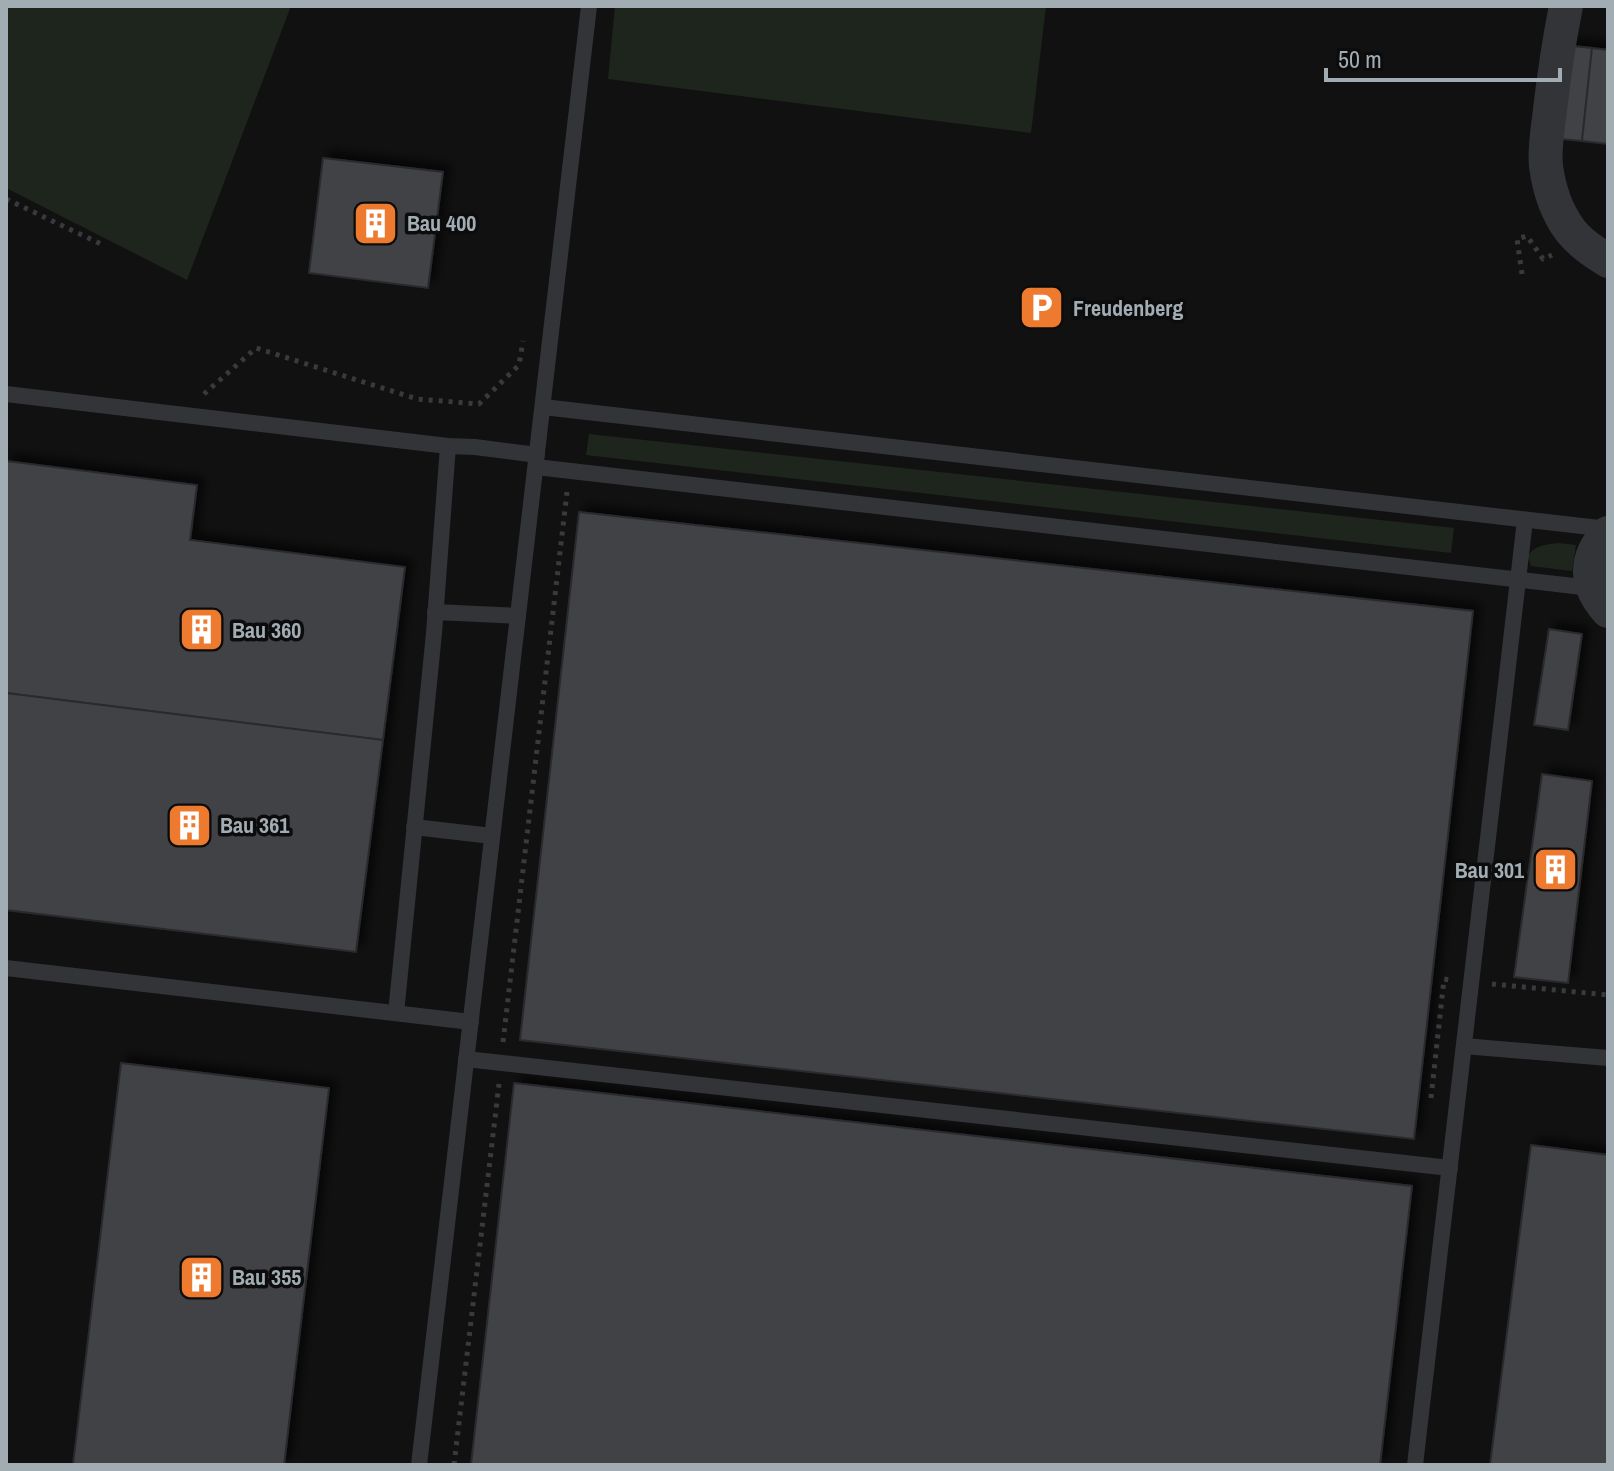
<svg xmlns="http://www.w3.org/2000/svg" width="1614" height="1471" font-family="'Archivo Narrow',sans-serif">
	<defs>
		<filter id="shadow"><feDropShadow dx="7" dy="-7" stdDeviation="4" flood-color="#0009"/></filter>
	</defs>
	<rect width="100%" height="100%" fill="#111112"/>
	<g fill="#1e251d">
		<path d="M6 6H291L187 280 6 188Z"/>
		<path d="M615 6H1046L1031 133 608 79Z"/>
		<path d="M589 434 1454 528 1451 553 586 455Z"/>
		<path d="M1559 543 1576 545 1572 571 1531 566 1528 556C1535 545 1547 544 1559 543Z"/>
	</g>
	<g fill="#404245" stroke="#2b2c2e" stroke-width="2" filter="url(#shadow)">
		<path d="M1562 45 1592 48 1582 141 1551 138Z"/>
		<path d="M1592 48 1608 50V144L1582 141Z"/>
		<path d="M323 158 443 172 428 288 309 273Z"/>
		<path d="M6 461 197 485 190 540 405 567 383 740 6 693Z"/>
		<path d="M579 512 1473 611 1414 1139 520 1040Z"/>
		<path d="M1549 629 1582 634 1568 730 1534 725Z"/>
		<path d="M6 693 383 740 356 952 6 910Z"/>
		<path d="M1542 774 1592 781 1568 983 1514 977Z"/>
		<path d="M121 1063 329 1088 284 1465H73Z"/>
		<path d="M514 1083 1412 1186 1380 1465H471Z"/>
		<path d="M1531 1145 1608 1155V1465H1490Z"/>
	</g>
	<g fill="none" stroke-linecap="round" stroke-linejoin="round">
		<g stroke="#383b3e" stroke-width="5" stroke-dasharray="4 6" stroke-linecap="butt">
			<path d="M6 199 103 245"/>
			<path d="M1522 274 1517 239 1527 236 1543 259 1552 255"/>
			<path d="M204 394 256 348 417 399 479 404 519 365 523 341"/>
			<path d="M1492 984 1608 995"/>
			<path d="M503 1042 567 492"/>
			<path d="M1431 1098 1444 979 1450 980"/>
			<path d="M454 1465 499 1084"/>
		</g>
		<g stroke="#323437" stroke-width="16">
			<path d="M6 394 448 446 475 447 537 455"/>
			<path d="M543 407 1608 529"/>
			<path d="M536 467 1591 588"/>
			<path d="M435 612 518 616"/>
			<path d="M414 827 492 836"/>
			<path d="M6 968 471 1022"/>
			<path d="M396 1013 434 633 448 446"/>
			<path d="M1464 1046 1608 1058"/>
			<path d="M466 1059 1450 1168"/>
			<path d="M419 1465 589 6"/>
			<path d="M1415 1465 1525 520"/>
		</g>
		<g stroke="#323437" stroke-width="34">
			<path d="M1566 6C1559 41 1554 75 1550 110 1548 128 1544 148 1546 166 1549 189 1556 211 1570 230 1580 243 1594 252 1608 261"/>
			<path d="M1608 533C1583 558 1585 586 1608 611"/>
		</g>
	</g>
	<defs>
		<symbol id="building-square" viewBox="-11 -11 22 22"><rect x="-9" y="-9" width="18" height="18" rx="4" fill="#ed7a2e" stroke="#0c0c0d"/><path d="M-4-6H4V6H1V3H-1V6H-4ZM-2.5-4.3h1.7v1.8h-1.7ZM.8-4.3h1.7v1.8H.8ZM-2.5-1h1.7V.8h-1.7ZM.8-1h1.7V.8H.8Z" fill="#fff"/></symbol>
		<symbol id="parking-square" viewBox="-11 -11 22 22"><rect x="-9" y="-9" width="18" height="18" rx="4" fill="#ed7a2e" stroke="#0c0c0d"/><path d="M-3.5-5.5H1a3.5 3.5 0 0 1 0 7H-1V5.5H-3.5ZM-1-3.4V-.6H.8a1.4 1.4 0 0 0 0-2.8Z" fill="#fff"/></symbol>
	</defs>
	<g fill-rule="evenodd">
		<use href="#building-square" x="350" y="198" width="51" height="51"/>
		<use href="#parking-square" x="1016" y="282" width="51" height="51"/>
		<use href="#building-square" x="176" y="604" width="51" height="51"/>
		<use href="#building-square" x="164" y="800" width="51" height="51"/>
		<use href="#building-square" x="1530" y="844" width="51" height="51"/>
		<use href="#building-square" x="176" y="1252" width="51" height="51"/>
	</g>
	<g text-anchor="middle" stroke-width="7" stroke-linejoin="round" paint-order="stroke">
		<g font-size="22" font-weight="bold" fill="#a2acb3" stroke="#0c0c0d" text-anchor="start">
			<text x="407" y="231">Bau 400</text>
			<text x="1073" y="316">Freudenberg</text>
			<text x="232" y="638">Bau 360</text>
			<text x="220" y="833">Bau 361</text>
			<text x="1524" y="878" text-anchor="end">Bau 301</text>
			<text x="232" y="1285">Bau 355</text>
		</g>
	</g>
	<rect width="1614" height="1471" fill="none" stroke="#a2acb3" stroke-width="16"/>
	<path d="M1326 68v12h234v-12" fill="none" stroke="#a2acb3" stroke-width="4"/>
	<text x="1338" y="68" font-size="24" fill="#a2acb3" stroke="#0c0c0d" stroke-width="6" paint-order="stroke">50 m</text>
</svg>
